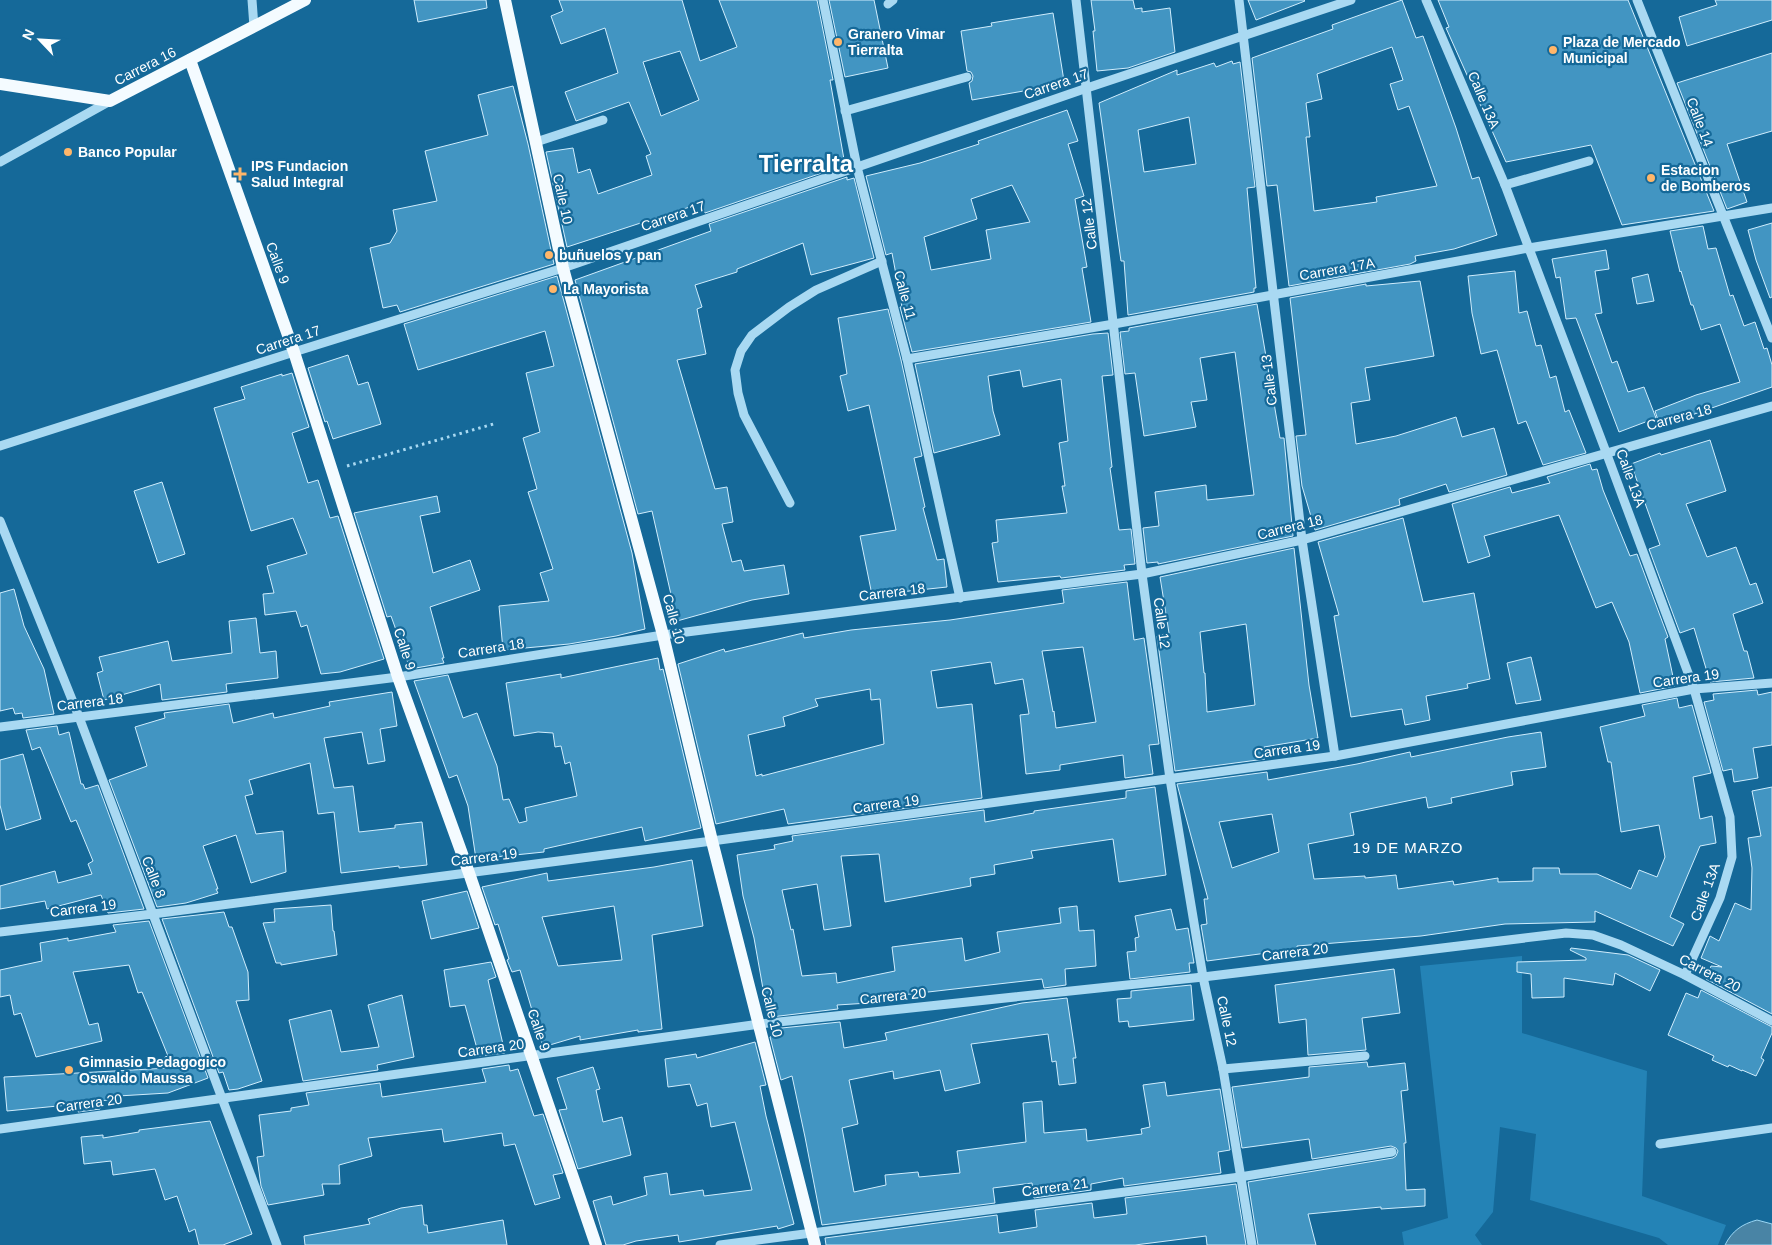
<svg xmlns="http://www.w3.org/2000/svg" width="1772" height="1245" font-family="Helvetica,sans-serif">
	<rect width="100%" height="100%" fill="#156999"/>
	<path fill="#2483b6" d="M1522 956V1033L1647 1071 1642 1196 1726 1225 1718 1245H1668L1659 1238 1530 1200 1536 1134 1500 1127 1493 1212 1475 1235 1482 1245H1404L1402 1232 1448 1218 1420 966Z"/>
	<path fill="#4984a5" stroke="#9bd7f5" d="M1757 1220 1772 1224V1245H1725C1732 1231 1742 1224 1757 1220Z"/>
	<g fill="#4295c2" stroke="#d0edfd" fill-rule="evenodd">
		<path d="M414 0H486L487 8 418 22Z"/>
		<path d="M559 0H682L700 61 737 47 719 0H817L833 80H830L845 165 705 213 702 203 567 247 546 152 573 148 578 173 590 169 598 194 652 175 646 156 651 154 629 102 576 121 565 92 618 73 605 28 561 44 551 16 563 11ZM680 51 699 100 661 116 643 62Z"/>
		<path d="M829 0H874L888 68 845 77Z"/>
		<path d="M1091 0H1133L1135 9 1142 8V12L1170 8 1175 52 1128 68 1097 71 1093 31H1095Z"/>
		<path d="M1248 0H1304L1305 1 1256 20Z"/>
		<path d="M1402 0 1416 38 1423 36 1456 128 1472 179 1479 177 1497 235 1454 249 1415 256 1416 261 1410 264 1289 286 1277 185 1267 186 1252 58 1333 29 1332 25ZM1392 47 1403 80 1390 84 1398 110 1409 106 1437 186 1376 197 1377 202 1314 211 1306 137H1310L1306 103 1322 99 1317 74Z"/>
		<path d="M1438 0H1628L1714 211 1622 225 1591 145 1506 162 1446 28 1449 27Z"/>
		<path d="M1715 0H1772V20L1687 46 1679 17 1717 5Z"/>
		<path d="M1053 13 1064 81 1057 82 1058 85 972 100 969 83 972 81 973 76 971 72 967 71 961 31 992 26 991 23Z"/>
		<path d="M1772 53V131L1727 144 1747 202 1727 209 1677 83Z"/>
		<path d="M1232 61 1233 64 1240 62 1255 187 1247 188 1256 288H1254V292L1128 315 1124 261H1121L1099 103 1177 70V75L1214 63 1216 67ZM1189 117 1196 164 1144 172 1138 130Z"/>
		<path d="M513 86 528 144 554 264 400 312 397 305 383 308 370 248 390 243 397 231 393 210 437 201 425 151 488 135 478 95Z"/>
		<path d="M1067 110 1078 141 1068 144 1084 196 1075 199 1087 267 1082 268 1091 322 912 352 900 307H902L892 253 886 255 866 176 920 163 979 144 978 141ZM1012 185 1030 222 986 230 991 259 931 270 924 237 977 219 971 199Z"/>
		<path d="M847 177V180L854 178 874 258 811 275 803 243 737 269V272L695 285 702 307 697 309 706 354 677 360 715 489 727 487 733 522 722 524 732 562 741 560 744 571 784 565 789 594 752 600 677 621 652 511 638 514 575 280 711 231 709 224Z"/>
		<path d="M1772 223V297L1770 298 1756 260 1748 230Z"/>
		<path d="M1703 226 1708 249 1716 248 1730 296 1733 295 1744 326 1755 322 1764 349 1767 348 1772 365V387L1660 426 1655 411 1696 395 1740 382 1720 324 1701 330 1693 305H1691L1681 271 1680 272 1670 231Z"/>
		<path d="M1606 250 1609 269 1595 271 1602 313 1595 314 1612 363 1617 361 1628 392 1644 387 1656 418 1619 432 1576 318 1566 319 1560 277 1556 278 1552 259Z"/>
		<path d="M1515 271 1519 313 1527 311 1536 346 1541 345 1550 378 1556 376 1565 412 1569 410 1586 453 1543 465 1526 421 1518 424 1497 350 1481 354 1472 313 1468 276Z"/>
		<path d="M1648 274 1654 301 1637 304 1632 278Z"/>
		<path d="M557 276 632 553 645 629 616 636 569 644 503 650 499 606 549 601 540 573 553 569 528 492 537 489 523 438 540 432 526 373 554 366 545 331 418 370 404 324Z"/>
		<path d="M1420 281 1434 356 1365 368 1370 400 1351 403 1356 444 1396 436 1456 417 1462 437 1494 428 1507 475 1449 492 1446 484 1399 499 1400 505 1315 530 1302 486 1296 436 1306 435 1290 298 1366 284V286Z"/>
		<path d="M1257 304 1280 438H1284L1293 536 1158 564V562L1147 563 1143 528 1159 526 1155 492 1206 485 1207 500 1254 495 1235 352 1200 358 1207 400 1191 402 1196 427 1144 436 1135 373 1125 374 1120 332 1129 331V328Z"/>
		<path d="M888 309 901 360 922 456 914 458 925 507 923 508 937 560 944 559 947 587 872 595 860 536 896 530 869 405 848 411 840 376 847 374 838 318Z"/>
		<path d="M1108 333 1113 375 1102 376 1112 467 1110 468 1119 530 1131 529 1135 564 1124 565 1125 570 1061 578 1060 576 998 582 992 543 998 542 996 520 1067 513 1062 486H1065L1059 443 1068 441 1061 379 1023 387 1020 370 988 376 993 411 1000 435 934 453 915 364 1093 334Z"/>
		<path d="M348 355 358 385 368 382 381 424 333 439 327 421 325 422 308 368Z"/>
		<path d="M292 373 309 427 292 433 308 483 318 480 330 518 338 516 384 659 340 672 321 674 307 625 301 627 296 611 265 615 263 594 274 593 267 566 307 554 293 518 251 531 214 408 245 399 241 387 282 374V376Z"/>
		<path d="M1710 440 1726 491 1686 504 1707 557 1736 547 1750 585 1756 583 1763 603 1733 614 1744 651H1747L1754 678 1710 682 1694 628 1680 633 1649 549 1660 545 1631 464 1660 453 1661 455Z"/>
		<path d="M1590 464 1592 470 1597 469 1603 490 1630 556 1637 554 1668 637 1665 639 1675 686 1640 693 1629 642 1612 602 1596 608 1559 515 1484 536 1490 556 1468 563 1452 504 1510 487 1512 493 1550 483 1547 477Z"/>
		<path d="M162 482 185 554 158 563 134 491Z"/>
		<path d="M437 496 440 512 420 516 433 573 470 560 480 590 430 607 444 658H442L444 663 410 669 391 616 387 617 354 513Z"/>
		<path d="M1403 518 1423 602 1474 593 1490 679 1467 684 1468 688 1426 696 1430 720 1405 725 1402 709 1351 717 1334 616 1339 615 1318 542Z"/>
		<path d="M1294 548 1309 685 1318 738 1264 747 1265 759 1175 771 1157 636 1169 633 1160 577ZM1246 624 1255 705 1207 712 1205 673H1204L1200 632Z"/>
		<path d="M1127 582 1134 640 1144 638 1159 744 1149 745 1153 774 1125 778 1123 755 1060 765V770L1026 774 1020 715 1029 714 1023 679 995 684 991 662 931 671 937 708 972 704 982 798 788 824 784 809 716 824 678 664 724 649 725 652 803 633 804 638 851 630 950 620 1064 603 1062 590ZM1083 647 1096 722 1056 728 1054 711 1053 712 1042 651ZM870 689 871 700 880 699 884 744 762 776V774L756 776 748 735 785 726 783 717 818 706 815 699Z"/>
		<path d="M14 589 24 626 44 669 54 714 23 718 22 713 15 714 13 708 0 711V593Z"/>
		<path d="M256 618 260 653 276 651 278 678 226 684 227 692 162 700 160 684 104 700 97 673 103 671 99 657 168 641 172 661 232 653 229 621Z"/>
		<path d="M1531 657 1541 700 1516 704 1507 663Z"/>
		<path d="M658 658 660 670 663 669 701 828 645 841 642 827 544 849V852L476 859 468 806 457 775 449 778 414 681 448 675 463 718 477 713 497 766 503 800 509 799 519 823 527 821 525 808 577 796 570 762 565 764 561 746 555 747 553 733 538 732 514 736 506 683 561 674V678Z"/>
		<path d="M1757 690 1758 695 1772 692V745L1753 748 1758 778 1734 782 1732 769 1723 771 1704 702 1714 700 1713 694Z"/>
		<path d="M392 692 397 726 380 729 385 761 368 764 362 732 324 738 334 788 353 786 359 832 395 828V825L422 822 427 865 399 868V866L341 873 334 812 318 814 310 763 249 780 253 794 245 796 256 834 283 831 286 872 251 883 236 835 203 846 218 889H216L218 893 186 903 157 907 109 780 147 766 135 727 165 718 164 713 229 704 233 723 273 713 274 718 330 706 329 702Z"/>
		<path d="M1677 698 1679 708 1692 705 1711 773 1693 777 1700 819 1712 816 1716 843 1700 846 1670 917 1684 924 1673 946 1595 911V922L1505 924 1421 936 1297 946V949L1207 961 1201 925 1207 924 1204 899H1208L1177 784 1267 772 1268 780 1357 764 1410 752 1411 757 1508 737 1541 732 1546 767 1511 772 1513 785 1451 798 1452 803 1428 808 1426 797 1350 813 1354 835 1308 844 1314 879 1365 876V878L1396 875 1398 889 1453 881 1454 885 1498 878V882L1533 881V868H1559L1560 874H1597L1631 889 1639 870 1657 877 1665 857 1659 825 1621 832 1611 762H1608L1600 727 1645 716 1642 705ZM1272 814 1279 852 1232 868 1219 822Z"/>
		<path d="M57 726 59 735 69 732 81 784H83L85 789 98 785 144 909 108 913 101 895 47 909 45 901 0 909V886L55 871 58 883 92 874 88 864 93 861 76 820 71 822 40 747 32 750 26 730Z"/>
		<path d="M23 754 41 819 6 830 0 805V760Z"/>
		<path d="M1155 787 1166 875 1119 882 1113 839 1031 851 1033 858 994 865 995 874 970 878 971 886 885 902 879 854 841 856 851 926 824 930 817 884 782 890 791 930 793 929 802 976 836 973 837 983 895 971 892 947 962 938 965 961 1000 952 997 932 1061 923 1059 908 1077 906 1079 931 1094 930 1096 966 1065 969 1066 985 1044 988 1042 979 893 996 894 998 869 1003 837 1005 838 1009 771 1017 768 999 765 1000 754 938 743 896 737 855 775 849 774 845 793 841 792 836 984 810 985 822 1034 813V811L1126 798V791Z"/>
		<path d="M1772 787V1014L1706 979 1711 966 1722 967 1701 958 1710 936 1719 941 1735 903 1751 910 1752 868 1748 838 1761 836 1752 791Z"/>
		<path d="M692 860 703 926 652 935 662 1029 638 1032V1030L580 1040V1036L543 1047 520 970 512 972 507 960 509 959 498 924 495 925 482 887 547 873 548 881 654 867ZM614 906 622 960 558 966 542 917Z"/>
		<path d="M467 891 479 928 431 939 422 901Z"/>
		<path d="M331 905 333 931H334L337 955 281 965V963H276L263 923 275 922 274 909Z"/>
		<path d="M1171 909 1176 930 1188 928 1194 963H1189L1190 972 1130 979 1127 952 1136 951 1135 938 1139 937 1135 916Z"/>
		<path d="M224 912 229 927H232L248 972 249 1000 236 1001 262 1081 238 1089 229 1090 223 1072 219 1073 162 919Z"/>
		<path d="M149 921 208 1078 168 1093 118 1096V1099L99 1101 100 1109 78 1112V1104L7 1111 4 1077 169 1068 165 1057 168 1056 142 992 138 993 129 965 73 972 89 1025 98 1023 102 1041 36 1057 21 1013 14 1015 10 995 0 997V970L42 961 40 943 68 938V941L116 932 113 925Z"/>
		<path d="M1571 948 1628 955 1660 970 1650 991 1615 973 1613 985 1564 978V997L1532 998 1531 974 1517 972V962L1586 960V958L1570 950Z"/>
		<path d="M491 962 496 977 488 980 505 1053 479 1056 465 1005 450 1007 444 970Z"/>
		<path d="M1394 969 1400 1013 1362 1018 1366 1050 1308 1055 1306 1019 1279 1023 1275 985Z"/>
		<path d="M1191 985 1194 1020 1129 1027 1128 1021 1119 1022 1117 999 1131 998V991Z"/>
		<path d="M1701 990 1772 1027V1033L1761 1058 1764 1060 1756 1076 1742 1070V1071L1729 1065 1728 1067 1712 1060 1714 1056 1668 1035 1686 993 1698 998Z"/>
		<path d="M402 995 414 1057 377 1065 378 1070 303 1081 289 1020 331 1010 341 1052 379 1047 368 1005Z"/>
		<path d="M1067 998 1076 1058H1073L1076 1083 1059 1085 1056 1061 1052 1062 1048 1034 971 1044 980 1083 945 1091 940 1070 894 1079 893 1071 849 1080 858 1124 842 1128 854 1192 886 1185 885 1175 918 1172 919 1177 960 1173 957 1151 1026 1142 1023 1103 1042 1101 1044 1133 1086 1129 1087 1141 1142 1134 1141 1129 1150 1127 1143 1085 1165 1082 1167 1096 1220 1089 1230 1150 1218 1152 1221 1173 1124 1186 1123 1178 1091 1184V1190L1034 1198 1032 1183 993 1188 995 1203 822 1225 805 1137 792 1076 781 1080 770 1037 773 1036 772 1029 840 1022 844 1048 887 1040 885 1033 1022 1003Z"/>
		<path d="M755 1042 766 1085 760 1086 766 1116 794 1224 778 1229 777 1226 679 1242 678 1235 636 1241 623 1245H606L593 1201 611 1196 613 1205 647 1195 644 1177 667 1173 670 1195 703 1190 704 1196 752 1190 735 1122 711 1127 707 1103 697 1106 690 1084 668 1087 665 1059 696 1054 697 1058Z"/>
		<path d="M1367 1062 1368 1067 1405 1063 1408 1090 1401 1091 1406 1143H1404L1406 1190 1425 1189V1206L1381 1209V1207L1308 1214 1316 1245H1258L1248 1182 1393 1158 1396 1156 1398 1151 1396 1148 1391 1146 1312 1159 1309 1139 1242 1148 1232 1087 1309 1077V1067Z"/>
		<path d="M509 1065 510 1071 518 1069 534 1116 543 1114 563 1173 553 1175 560 1198 535 1205 515 1144 504 1146 502 1133 444 1142 442 1129 368 1138 372 1156 339 1165 340 1184H322L324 1195 268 1205 261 1186 257 1157 264 1156 259 1115 291 1111V1108L309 1105 306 1093 380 1083 382 1097 486 1082 482 1069Z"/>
		<path d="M593 1067 600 1089 596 1090 603 1122 622 1117 631 1155 578 1169 559 1110 567 1109 557 1078Z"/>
		<path d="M210 1121 252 1234 223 1245H199L195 1229 189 1232 177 1196 165 1200 155 1169 113 1175 111 1161 84 1164 81 1137 103 1135V1138L139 1132V1130Z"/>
		<path d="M1236 1184 1246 1245H1207L1206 1236 1135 1245H826L825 1238 997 1215 999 1233 1037 1227 1035 1210 1092 1203 1094 1218 1127 1214 1125 1198Z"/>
		<path d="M422 1205 424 1225H427L428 1233 503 1220 507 1245H305L304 1236 370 1224 368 1219 401 1208Z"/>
	</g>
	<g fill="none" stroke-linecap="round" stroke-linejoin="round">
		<path stroke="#a9d9f2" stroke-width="3" stroke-dasharray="2.5 4" stroke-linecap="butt" d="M347 466 497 423"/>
		<g stroke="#a9d9f2" stroke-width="9">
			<path d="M252 0 254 27"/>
			<path d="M823 0 857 167 907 359 960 598"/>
			<path d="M1076 0 1142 574 1170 779 1203 977 1223 1069 1252 1245"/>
			<path d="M1239 0 1302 540 1335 756"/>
			<path d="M1426 0 1505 185 1606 452 1694 689 1730 817 1732 857 1720 898 1685 975"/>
			<path d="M1637 0 1772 338"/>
			<path d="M888 4 893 0"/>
			<path d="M845 111 967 77"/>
			<path d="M536 142 603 120"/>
			<path d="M0 162 110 101"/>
			<path d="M1505 185 1589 161"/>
			<path d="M907 359 1114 324 1529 248 1772 208"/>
			<path d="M0 446 294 352 563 268 1087 88 1351 0"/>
			<path d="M790 503 744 415 738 393 735 370 741 351 752 335 789 307 816 290 882 261"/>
			<path d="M0 521 79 717 277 1245"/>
			<path d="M0 727 398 677 663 635 1142 574 1302 540 1772 406"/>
			<path d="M0 932 153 914 712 841 1335 756 1694 689 1772 683"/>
			<path d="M1223 1069 1365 1056"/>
			<path d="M0 1129 760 1024 1203 977 1566 933 1593 935 1621 945 1685 975 1772 1021"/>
			<path d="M1660 1144 1772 1128"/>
			<path d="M720 1245 1240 1177 1392 1152"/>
		</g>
		<g stroke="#f4fbff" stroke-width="12">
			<path d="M505 0 563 268 663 635 712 841 815 1245"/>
			<path d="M190 60 294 352 398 677 469 873 596 1245"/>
			<path d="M0 84 110 101 305 0"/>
		</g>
	</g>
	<g fill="#ffb66a" stroke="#156999" stroke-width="2">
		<circle cx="838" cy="42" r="5"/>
		<circle cx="1553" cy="50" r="5"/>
		<circle cx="68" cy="152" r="5"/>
		<path d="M237.5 166.5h5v5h5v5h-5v5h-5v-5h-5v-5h5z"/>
		<circle cx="1651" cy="178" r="5"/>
		<circle cx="549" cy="255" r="5"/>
		<circle cx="553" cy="289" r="5"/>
		<circle cx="69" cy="1070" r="5"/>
	</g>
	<g text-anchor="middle" stroke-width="4.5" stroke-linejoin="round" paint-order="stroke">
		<g font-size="14" font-weight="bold" fill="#fff" stroke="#156999" text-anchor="start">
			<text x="848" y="39">Granero Vimar<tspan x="848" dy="16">Tierralta</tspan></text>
			<text x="1563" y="47">Plaza de Mercado<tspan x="1563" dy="16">Municipal</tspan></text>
			<text x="78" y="157">Banco Popular</text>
			<text x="251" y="171">IPS Fundacion<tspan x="251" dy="16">Salud Integral</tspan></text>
			<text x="1661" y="175">Estacion<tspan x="1661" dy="16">de Bomberos</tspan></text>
			<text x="559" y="260">buñuelos y pan</text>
			<text x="563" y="294">La Mayorista</text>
			<text x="79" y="1067">Gimnasio Pedagogico<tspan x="79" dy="16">Oswaldo Maussa</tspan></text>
		</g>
		<g font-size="14" fill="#fff" stroke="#156999">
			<text transform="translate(145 66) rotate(-27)" y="5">Carrera 16</text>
			<text transform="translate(1056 84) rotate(-19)" y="5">Carrera 17</text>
			<text transform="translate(1484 100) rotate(67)" y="5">Calle 13A</text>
			<text transform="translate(1700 122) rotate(69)" y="5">Calle 14</text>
			<text transform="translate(563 199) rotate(78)" y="5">Calle 10</text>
			<text transform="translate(673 216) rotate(-19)" y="5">Carrera 17</text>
			<text transform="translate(1089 224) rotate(-97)" y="5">Calle 12</text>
			<text transform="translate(278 263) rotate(70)" y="5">Calle 9</text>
			<text transform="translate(1337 269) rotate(-10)" y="5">Carrera 17A</text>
			<text transform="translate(905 295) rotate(75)" y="5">Calle 11</text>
			<text transform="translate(288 340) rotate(-18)" y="5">Carrera 17</text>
			<text transform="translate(1269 380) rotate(-97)" y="5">Calle 13</text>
			<text transform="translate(1679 417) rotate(-15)" y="5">Carrera 18</text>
			<text transform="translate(1631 478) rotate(70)" y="5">Calle 13A</text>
			<text transform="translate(1290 527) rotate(-14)" y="5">Carrera 18</text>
			<text transform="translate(892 592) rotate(-7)" y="5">Carrera 18</text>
			<text transform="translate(674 619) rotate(75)" y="5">Calle 10</text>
			<text transform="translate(1162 623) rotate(82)" y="5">Calle 12</text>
			<text transform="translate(491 648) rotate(-9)" y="5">Carrera 18</text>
			<text transform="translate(405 649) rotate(72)" y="5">Calle 9</text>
			<text transform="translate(1686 678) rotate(-8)" y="5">Carrera 19</text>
			<text transform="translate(90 702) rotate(-7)" y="5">Carrera 18</text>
			<text transform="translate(1287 749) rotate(-8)" y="5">Carrera 19</text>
			<text transform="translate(886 804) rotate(-8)" y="5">Carrera 19</text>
			<text transform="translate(484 857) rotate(-7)" y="5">Carrera 19</text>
			<text transform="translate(154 877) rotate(69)" y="5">Calle 8</text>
			<text transform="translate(1705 892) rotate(-70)" y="5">Calle 13A</text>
			<text transform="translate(83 908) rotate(-7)" y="5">Carrera 19</text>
			<text transform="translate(1295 952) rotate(-7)" y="5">Carrera 20</text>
			<text transform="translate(1710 973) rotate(27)" y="5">Carrera 20</text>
			<text transform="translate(893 996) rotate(-6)" y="5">Carrera 20</text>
			<text transform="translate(772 1012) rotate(76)" y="5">Calle 10</text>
			<text transform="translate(1227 1021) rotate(78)" y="5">Calle 12</text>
			<text transform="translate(539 1030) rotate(71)" y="5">Calle 9</text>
			<text transform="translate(491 1048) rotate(-8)" y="5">Carrera 20</text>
			<text transform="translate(89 1103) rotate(-8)" y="5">Carrera 20</text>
			<text transform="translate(1055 1187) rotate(-8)" y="5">Carrera 21</text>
		</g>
		<g font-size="15" letter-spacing="1" fill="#fff" stroke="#156999">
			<text x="1408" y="853">19 DE MARZO</text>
		</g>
		<g font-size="24" font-weight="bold" fill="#fff" stroke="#156999">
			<text x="806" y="172">Tierralta</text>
		</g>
	</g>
	<g transform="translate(40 40) rotate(295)" stroke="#156999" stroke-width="4" paint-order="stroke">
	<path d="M0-4L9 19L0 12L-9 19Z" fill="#ffffff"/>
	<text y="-8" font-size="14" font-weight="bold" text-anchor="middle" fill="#ffffff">N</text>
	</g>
</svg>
